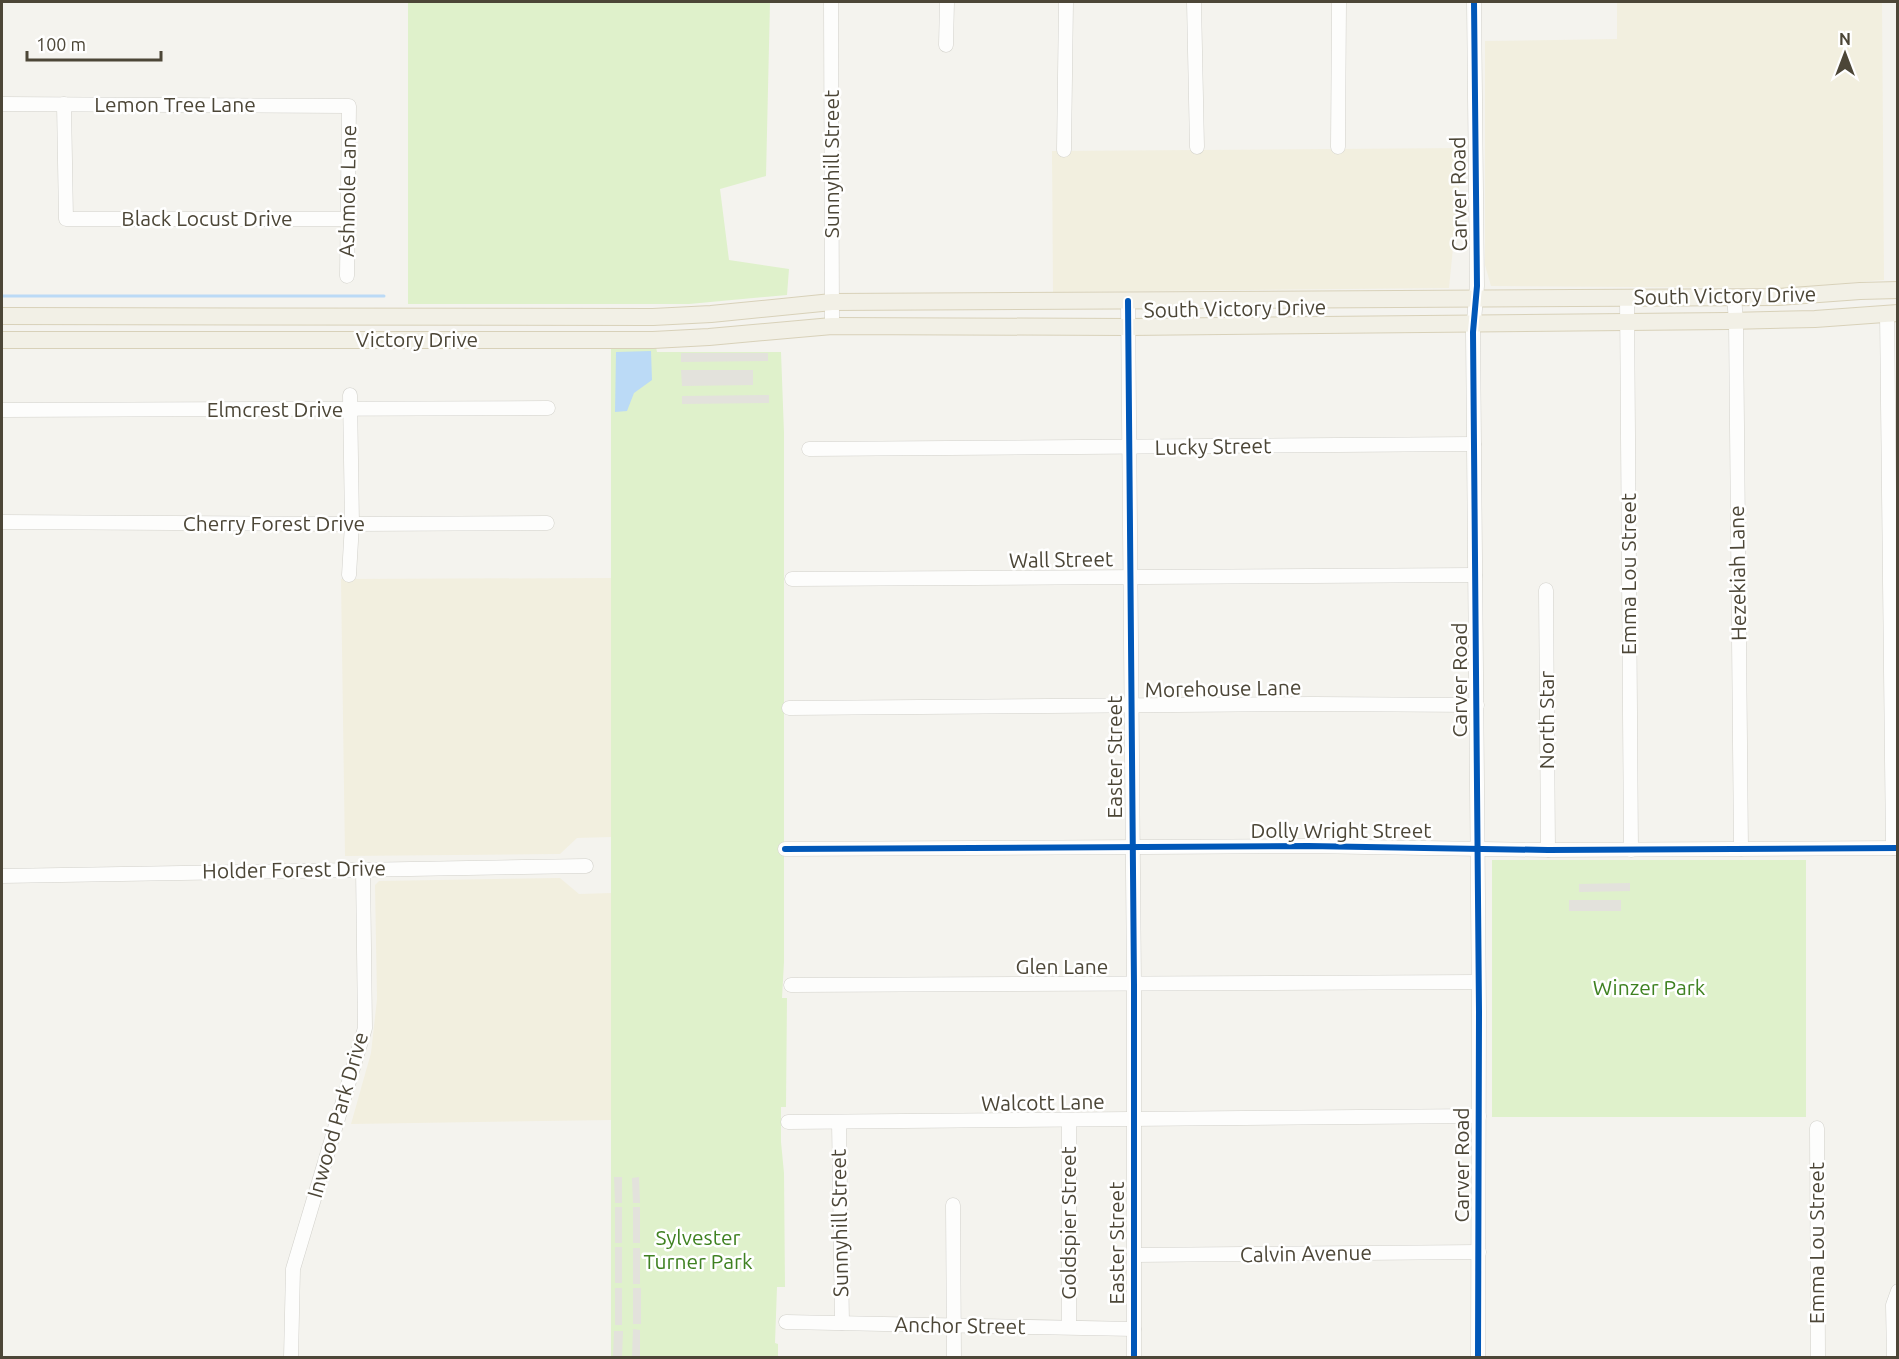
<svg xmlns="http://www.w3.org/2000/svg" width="1899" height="1359" font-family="Ubuntu,sans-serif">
	<rect width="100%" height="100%" fill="#f4f3ee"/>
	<g fill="#f2efdf">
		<path d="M1617 2H1882L1884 280 1784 288 1491 286 1485 265V41L1617 39Z"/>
		<path d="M1463 148 1449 288 1053 292 1052 151Z"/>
		<path d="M611 578V837L577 838 560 854 345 856 341 579Z"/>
		<path d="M560 878 579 894 611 893V1120L351 1124 371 1053 377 999 375 885 379 881Z"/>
	</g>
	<g fill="#dff1cb">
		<path d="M408 2H770L766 176 720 189 729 260 789 269 787 295 689 304H408Z"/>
		<path d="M611 347H656L657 352H781L784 433V962L782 998H787L786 1107H781V1142L784 1173 785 1287H777L775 1343 778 1344V1357L611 1358Z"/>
		<rect x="1492" y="860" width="314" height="257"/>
	</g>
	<g fill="#e3e2dc">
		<path d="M681 353H768V361L681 362Z"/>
		<path d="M681 370H753V385L682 386Z"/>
		<path d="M769 395V403L682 404V396Z"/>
		<path d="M1630 883V891L1579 892V884Z"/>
		<rect x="1569" y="900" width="52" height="11"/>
		<path d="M614 1177H622V1203H615Z"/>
		<path d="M639 1177 640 1203H633L632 1178Z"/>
		<rect x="615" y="1207" width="7" height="36"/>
		<rect x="633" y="1207" width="7" height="36"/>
		<rect x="615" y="1247" width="7" height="36"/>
		<rect x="633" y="1248" width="7" height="36"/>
		<path d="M622 1288V1325H615V1288Z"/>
		<rect x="633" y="1288" width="8" height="36"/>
		<path d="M633 1329 640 1330V1357H632Z"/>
		<path d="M614 1331H623L622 1357H613Z"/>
	</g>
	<path fill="#bbdaf6" d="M651 351 652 380 634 393 627 411 615 412 616 352Z"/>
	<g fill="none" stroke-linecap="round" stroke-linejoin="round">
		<path stroke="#bbdaf6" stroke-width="3" d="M2 296H384"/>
		<defs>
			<g id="minor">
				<path d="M831 2 832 326"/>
				<path d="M1194 2 1197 147"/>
				<path d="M1474 2 1477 286 1473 332 1479 1012 1478 1358"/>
				<path d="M946 45 947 2"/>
				<path d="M2 104 349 106 347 276"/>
				<path d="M64 104 66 219H348"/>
				<path d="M1338 147 1339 2"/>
				<path d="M1064 150 1066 2"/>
				<path d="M1734 297 1736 321 1741 849"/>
				<path d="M1627 298 1631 850"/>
				<path d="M1128 301 1134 984V1358"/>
				<path d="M1887 313 1893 848"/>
				<path d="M2 410 548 408"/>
				<path d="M809 449 1474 444"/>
				<path d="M2 522 352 524 547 523"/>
				<path d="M349 575 352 524 350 395"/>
				<path d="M792 579 1475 575"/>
				<path d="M1546 590 1548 850"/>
				<path d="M789 708 1313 704 1477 705"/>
				<path d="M785 849 1308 846 1548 850 1898 848"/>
				<path d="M2 876 586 866"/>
				<path d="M791 985 1478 982"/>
				<path d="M788 1122 1479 1116"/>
				<path d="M839 1122 842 1323"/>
				<path d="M1817 1128 1818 1358"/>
				<path d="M953 1205 954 1358"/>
				<path d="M1134 1255 1479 1252"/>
				<path d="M786 1322 1134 1329"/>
				<path d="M1069 1327V1120"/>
				<path d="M291 1358 293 1269 365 1028 363 869"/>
				<path d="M1894 1358 1893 1305 1898 1291"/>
			</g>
			<g id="major">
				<path d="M2 316 653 317 711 314 832 302 1778 297 1860 291 1898 290"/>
				<path d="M2 340H653L709 337 832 326 1128 327 1728 321 1815 319 1898 313"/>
			</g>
		</defs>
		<use href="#minor" stroke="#d2d1cb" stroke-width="15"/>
		<use href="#major" stroke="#d8d1b9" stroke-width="18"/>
		<use href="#minor" stroke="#fdfdfc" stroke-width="14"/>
		<use href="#major" stroke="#f2f0e6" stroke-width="16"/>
		<defs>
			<g id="cycleway">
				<path d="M1474 2 1477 286 1473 332 1479 1012 1478 1358"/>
				<path d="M1128 301 1134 984V1358"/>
				<path d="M785 849 1308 846 1548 850 1898 848"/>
			</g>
		</defs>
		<use href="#cycleway" stroke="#fff" stroke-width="10"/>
		<use href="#cycleway" stroke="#0057b8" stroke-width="6"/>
	</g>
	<g text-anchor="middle" stroke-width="5" stroke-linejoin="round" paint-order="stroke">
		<g font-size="21" fill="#4c4637" stroke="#fff">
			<text x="175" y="112">Lemon Tree Lane</text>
			<text transform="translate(832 164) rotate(-90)" y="7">Sunnyhill Street</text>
			<text transform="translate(348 191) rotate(-89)" y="7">Ashmole Lane</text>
			<text transform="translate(1459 194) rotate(-91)" y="7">Carver Road</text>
			<text x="207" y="226">Black Locust Drive</text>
			<text transform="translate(1725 296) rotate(-1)" y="7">South Victory Drive</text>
			<text transform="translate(1235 309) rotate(-1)" y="7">South Victory Drive</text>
			<text x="417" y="347">Victory Drive</text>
			<text x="275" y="417">Elmcrest Drive</text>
			<text transform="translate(1213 447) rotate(-1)" y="7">Lucky Street</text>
			<text x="274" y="531">Cherry Forest Drive</text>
			<text transform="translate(1061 560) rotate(-1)" y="7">Wall Street</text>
			<text transform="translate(1738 573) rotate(-91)" y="7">Hezekiah Lane</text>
			<text transform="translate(1629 574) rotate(-90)" y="7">Emma Lou Street</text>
			<text transform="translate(1460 680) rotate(-90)" y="7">Carver Road</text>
			<text transform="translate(1223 689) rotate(-1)" y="7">Morehouse Lane</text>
			<text transform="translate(1547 720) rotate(-90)" y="7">North Star</text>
			<text transform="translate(1115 757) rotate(-90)" y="7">Easter Street</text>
			<text x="1341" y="838">Dolly Wright Street</text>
			<text transform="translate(294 870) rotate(-1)" y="7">Holder Forest Drive</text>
			<text x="1062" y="974">Glen Lane</text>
			<text transform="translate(1043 1103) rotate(-1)" y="7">Walcott Lane</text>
			<text transform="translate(338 1115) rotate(-74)" y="7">Inwood Park Drive</text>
			<text transform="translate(1462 1165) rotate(-90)" y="7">Carver Road</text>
			<text transform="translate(840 1223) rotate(-91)" y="7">Sunnyhill Street</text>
			<text transform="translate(1069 1223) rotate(-90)" y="7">Goldspier Street</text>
			<text transform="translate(1117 1243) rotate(-90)" y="7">Easter Street</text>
			<text transform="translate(1817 1243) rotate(-90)" y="7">Emma Lou Street</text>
			<text transform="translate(1306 1254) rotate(-1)" y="7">Calvin Avenue</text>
			<text transform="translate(960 1326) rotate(1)" y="7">Anchor Street</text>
		</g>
		<g font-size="21" fill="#3f8121" stroke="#fff">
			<text x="1649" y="995">Winzer Park</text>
			<text x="698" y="1245">Sylvester<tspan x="698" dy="24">Turner Park</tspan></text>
		</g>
	</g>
	<rect width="1899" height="1359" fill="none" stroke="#4c4637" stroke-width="6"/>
	<g transform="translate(1845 54)" stroke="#ffffff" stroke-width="4.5" paint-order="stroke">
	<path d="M0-4.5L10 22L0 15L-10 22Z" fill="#4c4637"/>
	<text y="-9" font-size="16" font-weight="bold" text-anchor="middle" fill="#4c4637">N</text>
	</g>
	<path d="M27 51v9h134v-9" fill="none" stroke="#4c4637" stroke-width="3"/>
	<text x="36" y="51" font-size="18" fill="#4c4637" stroke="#ffffff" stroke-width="4.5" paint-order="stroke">100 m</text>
</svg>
